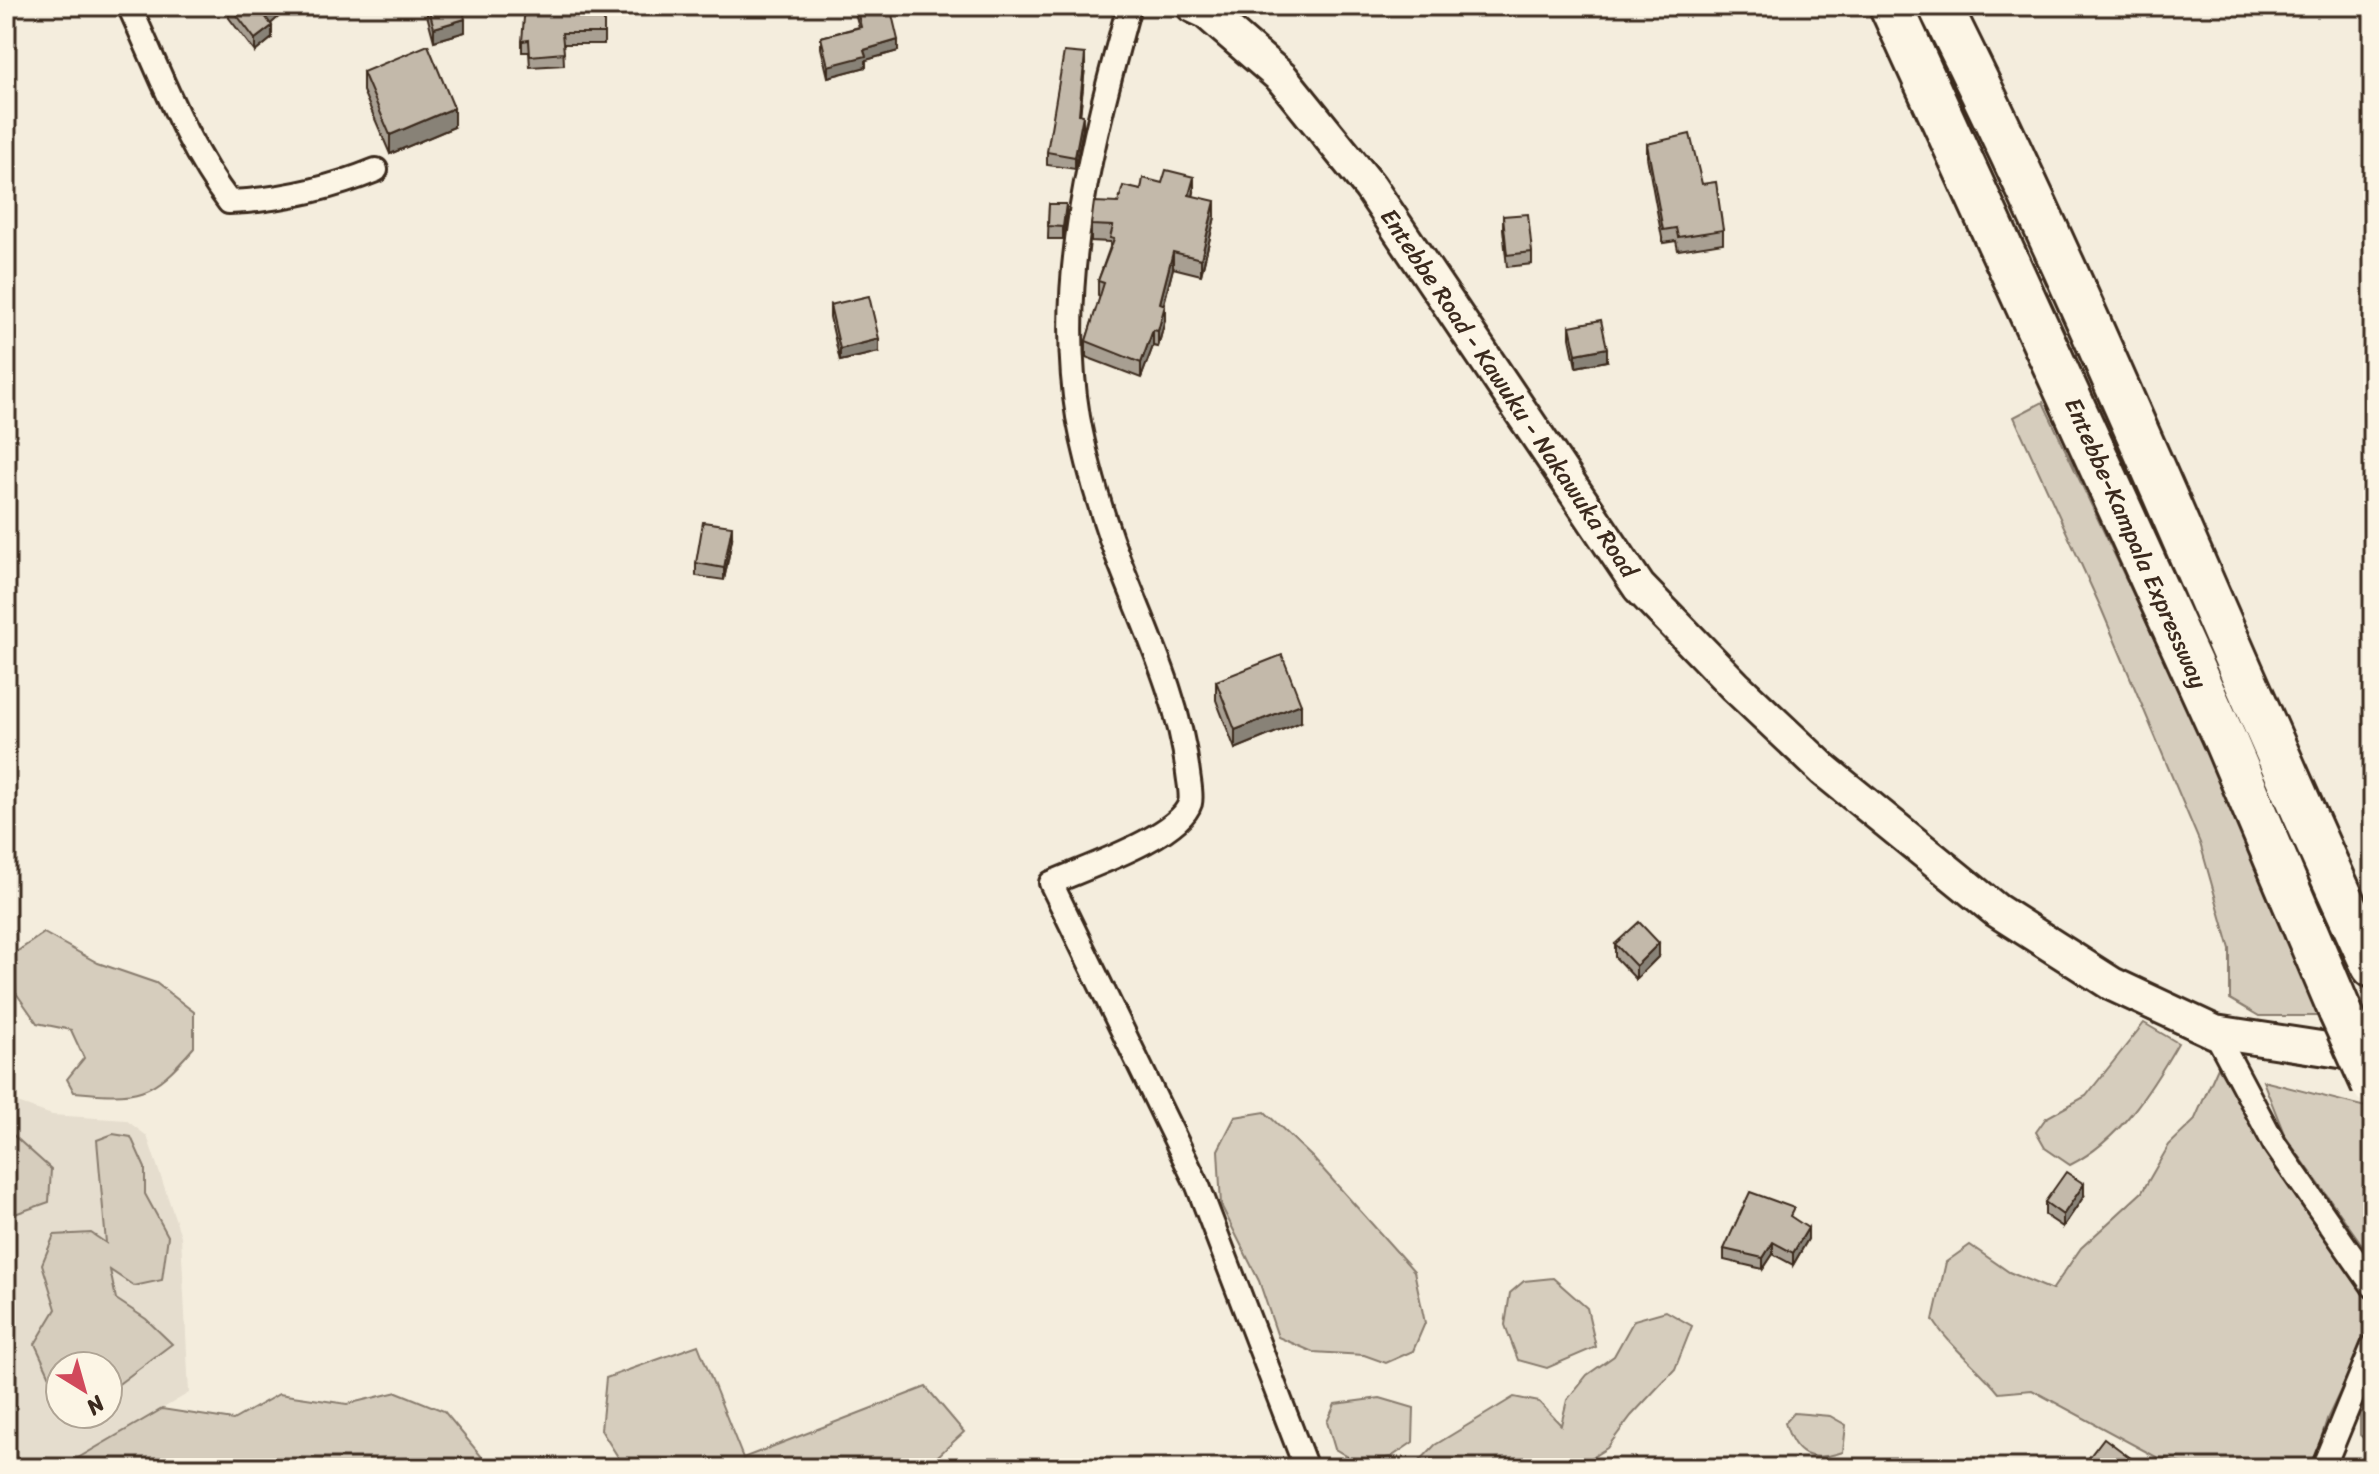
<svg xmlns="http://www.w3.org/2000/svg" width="2379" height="1474" font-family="Sriracha,sans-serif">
	<rect width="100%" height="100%" fill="#f4eddd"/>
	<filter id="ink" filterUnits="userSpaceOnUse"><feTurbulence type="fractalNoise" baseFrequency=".0125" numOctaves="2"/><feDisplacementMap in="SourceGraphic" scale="16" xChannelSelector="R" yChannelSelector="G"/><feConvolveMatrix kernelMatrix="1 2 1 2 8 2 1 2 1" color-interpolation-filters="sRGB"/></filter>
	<g filter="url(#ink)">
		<path fill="#e5ddce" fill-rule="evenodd" d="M6 1099 52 1115 126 1120 147 1136 181 1236 189 1393 61 1468H6ZM60 1366H108V1414H60Z"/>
		<g fill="#d6cdbd" stroke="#887c6e" stroke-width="2">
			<path d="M2043 402 2331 1016H2259L2230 999V949L2200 843 2101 608 2014 417Z"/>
			<path d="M44 933 98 963 156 983 194 1012V1047C151 1097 139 1098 74 1092L67 1079 84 1058 71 1030 37 1023 16 993 12 955Z"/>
			<path d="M2144 1023 2178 1043C2151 1090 2120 1140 2070 1165L2045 1148 2036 1132 2046 1118 2086 1096Z"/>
			<path d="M2218 1067 2249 1118 2262 1148 2332 1241 2373 1307V1322L2327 1419 2316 1455 2326 1468H2199L2158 1458 2032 1390 1999 1393C1978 1367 1951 1348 1933 1320L1946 1262 1970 1245 2009 1272 2052 1290 2081 1248 2142 1192 2169 1145 2194 1121Z"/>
			<path d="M2263 1081 2366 1107 2373 1124V1260L2285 1136Z"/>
			<path d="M1265 1112 1312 1157 1414 1271 1425 1323 1413 1351 1386 1363 1364 1355 1313 1352 1278 1337 1259 1281 1221 1205 1218 1150 1235 1117Z"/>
			<path d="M6 1133 12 1134 51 1169 49 1202 6 1217Z"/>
			<path d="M113 1134 131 1137 145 1168V1194L168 1236 162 1280 134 1286 110 1270 116 1299 146 1319 172 1344 108 1392V1366H60V1386L52 1381 35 1344 56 1309 42 1264 54 1235 91 1233 106 1243 97 1140Z"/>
			<path d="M1553 1278 1587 1308 1596 1347 1547 1368 1518 1360 1505 1325 1510 1293 1524 1281Z"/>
			<path d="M1666 1311 1692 1326 1675 1369 1631 1416 1607 1448 1575 1468H1413L1435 1445 1514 1397 1539 1402 1561 1425 1567 1400 1587 1375 1614 1356 1634 1320Z"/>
			<path d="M698 1345 743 1458 926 1387 964 1432 925 1468H625L601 1430 606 1378Z"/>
			<path d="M397 1392 444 1411 491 1468H61L162 1409 233 1420 279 1394 347 1404Z"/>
			<path d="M1380 1398 1414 1408 1413 1442 1391 1457 1358 1463 1335 1449 1327 1422 1335 1404Z"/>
			<path d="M2373 1408V1446L2360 1435V1413Z"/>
			<path d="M1794 1413 1830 1416 1846 1425 1843 1452C1810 1463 1795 1456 1785 1423Z"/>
		</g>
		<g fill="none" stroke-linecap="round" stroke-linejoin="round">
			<path stroke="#817466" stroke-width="8" d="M438 1462 443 1468"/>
			<defs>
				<g id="minor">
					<path d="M129 6C160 72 185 144 229 202 281 200 329 189 376 170"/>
					<path d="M1129 6C1093 138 1055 279 1078 417 1085 456 1098 501 1111 539 1139 617 1178 690 1188 773 1189 782 1192 795 1190 803 1179 837 1084 868 1051 883L1198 1186 1306 1468"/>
					<path d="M2215 1032 2275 1145 2373 1286"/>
					<path d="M2323 1468 2373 1346"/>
				</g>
				<path id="secondary" d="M1193 6 1206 12 1282 78 1370 187 1639 587 1735 686 1824 770 1996 910 2112 984 2215 1032 2373 1056"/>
				<g id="motorway">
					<path d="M1891 6 2226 742 2340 1011"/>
					<path d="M1940 6C2097 320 2225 647 2373 966"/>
				</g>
			</defs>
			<use href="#minor" stroke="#3b2a1e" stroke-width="28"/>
			<use href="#secondary" stroke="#3b2a1e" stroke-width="38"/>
			<use href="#motorway" stroke="#3b2a1e" stroke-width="48"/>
			<use href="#minor" stroke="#fcf5e5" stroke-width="22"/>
			<use href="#secondary" stroke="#fcf5e5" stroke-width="32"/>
			<use href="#motorway" stroke="#fcf5e5" stroke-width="42"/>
			<defs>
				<path id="motorway-bridge" d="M2340 1011 2373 1084"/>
			</defs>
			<use href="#motorway-bridge" stroke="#3b2a1e" stroke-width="48" stroke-linecap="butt"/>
			<use href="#motorway-bridge" stroke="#fcf5e5" stroke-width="42"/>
		</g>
		<g fill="#a89f92" stroke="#3b2a1e" stroke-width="2">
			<path d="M229 6H291L270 24 272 38 255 52 229 18Z"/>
			<path d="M427 6H462L465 32 434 41 427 15Z"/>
			<path d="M604 6V44H563L564 65 530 67 529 52H522V41Z"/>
			<path d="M853 6H890L898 51 866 60V67L828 77 821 48V37L859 27Z"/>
			<path d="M1085 67 1080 114 1083 128 1075 169 1047 165V152Z"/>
			<path d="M363 72 454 127 390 154 363 91Z"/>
			<path d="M1647 144 1702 184 1723 230V243L1678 250 1676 241 1663 243 1647 157Z"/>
			<path d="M1141 190 1194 192 1193 196 1215 217 1201 275 1173 268 1164 304 1165 320 1158 347 1153 346 1141 378 1086 357V341L1100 297 1098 296V281L1110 247V242L1091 241V225L1118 203Z"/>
			<path d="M1049 204 1066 217 1063 239H1048Z"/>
			<path d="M1503 216 1532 252V264L1507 267 1503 229Z"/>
			<path d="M830 305 879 352 840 361 830 317Z"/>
			<path d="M1570 326 1607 361 1576 367 1570 338Z"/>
			<path d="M732 539 724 580 696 576V563Z"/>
			<path d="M1216 681 1301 722 1235 749 1216 700Z"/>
			<path d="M1615 944 1659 956 1636 979 1615 957Z"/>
			<path d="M2084 1196 2063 1227 2045 1215V1202Z"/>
			<path d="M1794 1219 1808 1239 1793 1265 1773 1254 1763 1269 1724 1260V1249Z"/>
		</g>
		<g fill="#888277" stroke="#3b2a1e" stroke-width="2">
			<path d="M276 6H291L265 29V16Z"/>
			<path d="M465 19V32L434 41V28Z"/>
			<path d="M272 26V38L255 52V39Z"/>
			<path d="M898 40V51L866 60V67L828 77V66L864 50Z"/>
			<path d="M1085 54V67L1079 127V114Z"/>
			<path d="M454 108V127L390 154V135Z"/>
			<path d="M1083 115V128L1075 169V157Z"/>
			<path d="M1194 177V192L1189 211V195Z"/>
			<path d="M1215 201V217L1201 275V259Z"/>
			<path d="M1066 204V217L1063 239V227Z"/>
			<path d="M1173 252V268L1160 319V303Z"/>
			<path d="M1165 305V320L1158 347V331Z"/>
			<path d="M1153 330V346L1141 378V363Z"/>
			<path d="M879 339V352L840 361V349Z"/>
			<path d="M1607 348V361L1576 367V354Z"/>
			<path d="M732 526V539L724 580V568Z"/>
			<path d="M1301 704V722L1235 749V730Z"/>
			<path d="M1659 943V956L1636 979V966Z"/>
			<path d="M2084 1184V1196L2063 1227V1215Z"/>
			<path d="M1808 1228V1239L1793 1265V1253Z"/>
			<path d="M1773 1242V1254L1763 1269V1258Z"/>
		</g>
		<g fill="#c3b9aa" stroke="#3b2a1e" stroke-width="2">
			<path d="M230 6H276L265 16 272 26 255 39Z"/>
			<path d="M428 6H462L465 19 434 28Z"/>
			<path d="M525 6H604V33H562L564 53 530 56 529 40 522 41Z"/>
			<path d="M856 6H890L898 40 864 50 866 56 828 66 821 37 861 27Z"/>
			<path d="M428 45 454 108 390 135 363 72Z"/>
			<path d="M1064 52 1085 54 1079 114 1083 115 1075 157 1047 152Z"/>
			<path d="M1690 134 1702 184 1716 182 1723 230 1678 237 1676 228 1663 230 1647 144Z"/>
			<path d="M1166 170 1194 177 1189 195 1215 201 1201 259 1173 252 1160 303 1165 305 1158 331 1153 330 1141 363 1086 341 1104 283 1098 281 1114 239 1110 238 1113 226 1091 225 1094 202 1118 203 1123 186 1141 190 1143 178 1162 183Z"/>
			<path d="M1049 204H1066L1063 227 1048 226Z"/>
			<path d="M1528 214 1532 252 1507 255 1503 216Z"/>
			<path d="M869 296 879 339 840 349 830 305Z"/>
			<path d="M1601 320 1607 348 1576 354 1570 326Z"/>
			<path d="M703 522 732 526 724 568 696 563Z"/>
			<path d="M1282 655 1301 704 1235 730 1216 681Z"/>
			<path d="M1639 922 1659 943 1636 966 1615 944Z"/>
			<path d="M2066 1172 2084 1184 2063 1215 2045 1202Z"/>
			<path d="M1750 1192 1794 1208 1790 1216 1808 1228 1793 1253 1773 1242 1763 1258 1724 1249Z"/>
			<path d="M2104 1438 2144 1468H2081Z"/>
		</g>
	</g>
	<g text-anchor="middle" stroke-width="6" stroke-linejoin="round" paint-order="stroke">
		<g font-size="24" fill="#3b2a1e" stroke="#fcf5e5">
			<text transform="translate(1509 393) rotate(56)" y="8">Entebbe Road - Kawuku - Nakawuka Road</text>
			<text transform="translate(2136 543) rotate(66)" y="8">Entebbe-Kampala Expressway</text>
		</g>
	</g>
	<rect width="2379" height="1474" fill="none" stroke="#fcf5e5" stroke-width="32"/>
	<rect x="16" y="16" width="2347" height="1442" fill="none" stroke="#3b2a1e" stroke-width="3" filter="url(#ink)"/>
	<g transform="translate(84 1390) rotate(143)"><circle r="38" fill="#fcf5e5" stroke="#afa495" stroke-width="2"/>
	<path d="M0-6L14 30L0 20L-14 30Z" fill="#d1495b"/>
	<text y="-12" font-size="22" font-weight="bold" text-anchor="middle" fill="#3b2a1e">N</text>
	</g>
</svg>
